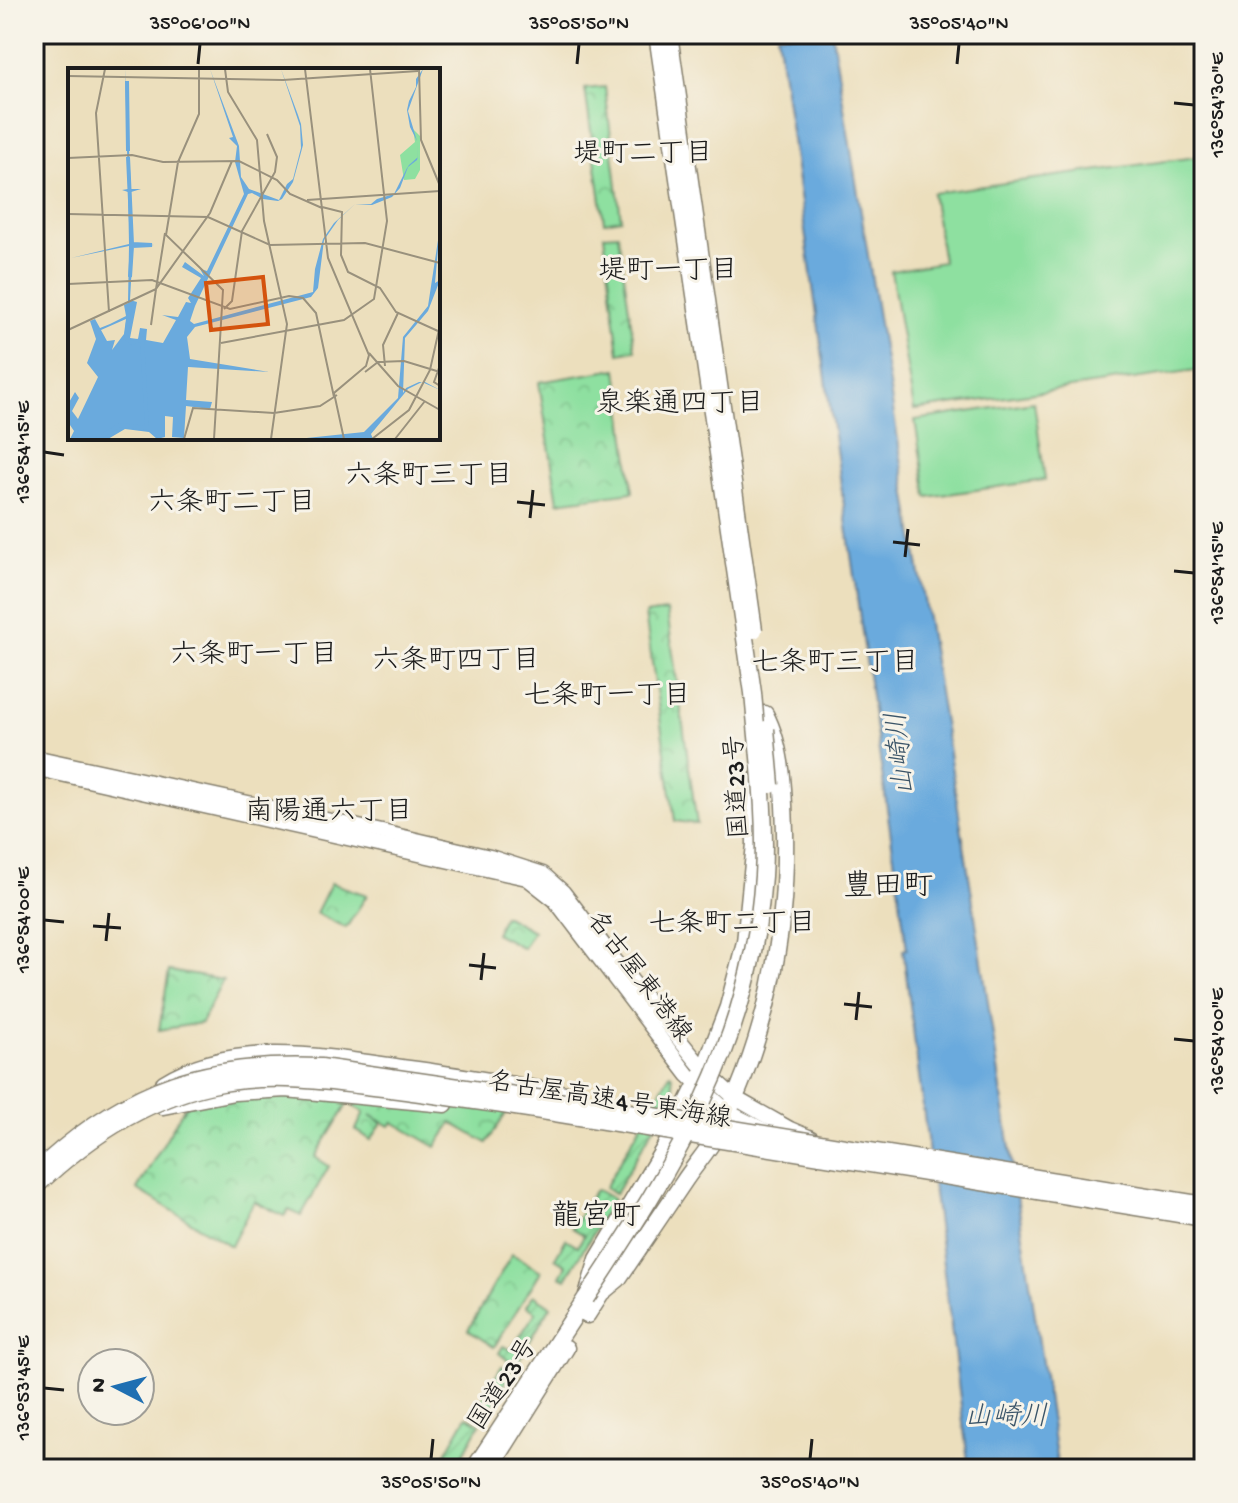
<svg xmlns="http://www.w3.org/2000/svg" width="1238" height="1503" font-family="'Gochi Hand','Klee One',sans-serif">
	<defs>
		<pattern id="park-crowns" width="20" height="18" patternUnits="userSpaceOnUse" patternTransform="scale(2)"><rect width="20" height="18" fill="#8ee0a0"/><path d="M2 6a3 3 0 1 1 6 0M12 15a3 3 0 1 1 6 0" fill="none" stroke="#7ac089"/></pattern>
		<pattern id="garden-furrows" width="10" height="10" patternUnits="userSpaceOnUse" patternTransform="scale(2)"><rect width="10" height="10" fill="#8ee0a0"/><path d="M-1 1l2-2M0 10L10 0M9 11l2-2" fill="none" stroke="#7ac089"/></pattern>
	</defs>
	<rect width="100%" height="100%" fill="#f7f3e8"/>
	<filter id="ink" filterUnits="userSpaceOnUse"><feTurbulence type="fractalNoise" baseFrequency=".0125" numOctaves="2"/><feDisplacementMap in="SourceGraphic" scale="16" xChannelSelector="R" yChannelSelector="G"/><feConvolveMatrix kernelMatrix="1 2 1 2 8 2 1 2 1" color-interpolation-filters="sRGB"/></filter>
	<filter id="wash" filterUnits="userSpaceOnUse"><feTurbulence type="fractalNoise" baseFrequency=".006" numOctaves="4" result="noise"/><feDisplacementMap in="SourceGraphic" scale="32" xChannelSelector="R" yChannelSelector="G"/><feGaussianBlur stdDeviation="1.8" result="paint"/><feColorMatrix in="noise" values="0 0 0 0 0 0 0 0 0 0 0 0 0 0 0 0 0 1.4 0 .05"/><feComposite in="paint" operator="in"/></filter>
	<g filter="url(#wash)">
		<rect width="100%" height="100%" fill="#ecdfbd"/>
		<g fill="url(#park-crowns)" stroke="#557e5e" stroke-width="2">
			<path d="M605 87 621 219 604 222 585 89Z"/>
			<path d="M618 234 635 350 619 353 604 235Z"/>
			<path d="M617 369 633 492 558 502 539 382Z"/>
			<path d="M667 611 697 824 675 821 645 614Z"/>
			<path d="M331 883 367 895 346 928 316 913Z"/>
			<path d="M504 915 533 931 523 948 495 933Z"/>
			<path d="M169 971 223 980 201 1023 159 1030Z"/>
			<path d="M378 1065 510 1107 487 1143 452 1123 436 1147 393 1122 390 1126 370 1115 382 1123 371 1140 356 1130 364 1112 353 1106Z"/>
			<path d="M241 1095 350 1100 315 1157 329 1166 301 1216 289 1210 284 1216 254 1201 231 1246 137 1189 187 1103Z"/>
			<path d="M512 1254 541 1271 494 1347 468 1330Z"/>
		</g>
		<g fill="url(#garden-furrows)" stroke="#557e5e" stroke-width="2">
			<path d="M670 1074 672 1076 674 1092 615 1194 605 1188Z"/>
			<path d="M597 1190 613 1199 566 1279 560 1276 566 1265 555 1258 566 1239 578 1246 584 1235 572 1228 594 1191Z"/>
			<path d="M533 1295 551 1306 515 1366 499 1353 503 1346 511 1350 536 1312 527 1306Z"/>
			<path d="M502 1366 512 1371 485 1419 474 1413Z"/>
			<path d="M467 1416 480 1424 455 1469H437Z"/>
		</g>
		<g fill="#8ee0a0" stroke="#557e5e" stroke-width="2">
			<path d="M1196 157 1204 163V369L914 410 891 271 943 262 932 193Z"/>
			<path d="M1034 402 1045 480 927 497 915 420Z"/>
		</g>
		<path fill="#6aaadd" stroke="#43637c" stroke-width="2" d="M777 34H832L970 882 1058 1469H969L903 950 907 949Z"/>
	</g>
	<g filter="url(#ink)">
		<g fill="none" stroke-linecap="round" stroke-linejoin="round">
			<defs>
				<g id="major">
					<path d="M34 757 382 832 490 857 543 874 563 892 614 959 704 1070 735 1098 790 1129 811 1138"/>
					<path d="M34 768 527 878 555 900 688 1075 728 1112 768 1132"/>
				</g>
				<g id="highway">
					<path d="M164 1083C235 1038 331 1058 409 1069 463 1076 518 1086 572 1095L585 1105"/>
					<path d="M163 1106 234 1092 286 1089 445 1104"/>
					<path d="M587 1315 601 1293 618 1279C640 1247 661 1215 683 1183 694 1166 708 1151 718 1133 766 1042 787 935 785 833 784 794 783 748 765 714"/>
					<path d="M474 1469 586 1298 598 1259 665 1147 704 1070 728 1007 745 942 755 844 754 781"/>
					<path d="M490 1469 566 1348"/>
				</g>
			</defs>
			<use href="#major" stroke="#847e6c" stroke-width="17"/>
			<use href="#highway" stroke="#847e6c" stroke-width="19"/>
			<use href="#major" stroke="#fff" stroke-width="14"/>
			<use href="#highway" stroke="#fff" stroke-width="16"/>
			<defs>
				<g id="highway-bridge">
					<path d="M669 34 754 630"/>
					<path d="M766 729 771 785"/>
					<path d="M47 1162C132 1086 208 1062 321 1067L585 1105 1204 1205"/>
					<path d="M34 1188C87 1137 149 1096 222 1083 281 1073 340 1083 398 1090 454 1098 511 1106 567 1115 779 1148 991 1185 1204 1218"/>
					<path d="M586 1298C675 1164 752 1042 763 876 767 815 758 753 753 693L657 34"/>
				</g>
			</defs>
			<use href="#highway-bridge" stroke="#847e6c" stroke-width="19" stroke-linecap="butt"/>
			<use href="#highway-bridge" stroke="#fff" stroke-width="16"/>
		</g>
	</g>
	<path fill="none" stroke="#1c1c1c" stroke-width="3" d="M198 64 200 44M577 64 579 44M957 64 959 44M1174 103 1194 105M44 452 64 455M517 502 545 505M530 518 533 490M893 542 920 545M905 557 908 529M1174 571 1194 573M44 920 64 922M93 926 121 928M106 941 109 913M469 965 496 968M481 980 484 953M844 1004 872 1007M856 1020 859 992M1174 1039 1194 1041M44 1388 64 1390M431 1459 433 1439M810 1459 812 1439"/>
	<g text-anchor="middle" stroke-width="6" stroke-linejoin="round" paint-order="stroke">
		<g font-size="26" fill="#1c1c1c" stroke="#f7f3e8">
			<text transform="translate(735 787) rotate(-93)" y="9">国道23号</text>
			<text transform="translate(641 975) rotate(53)" y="9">名古屋東港線</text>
			<text transform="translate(610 1098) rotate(9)" y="9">名古屋高速4号東海線</text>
			<text transform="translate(501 1383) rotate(-57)" y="9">国道23号</text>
		</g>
		<g font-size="28" fill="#1c1c1c" stroke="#f7f3e8">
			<text x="643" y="161">堤町二丁目</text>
			<text x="668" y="278">堤町一丁目</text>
			<text x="680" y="411">泉楽通四丁目</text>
			<text x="429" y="483">六条町三丁目</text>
			<text x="232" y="510">六条町二丁目</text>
			<text x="254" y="662">六条町一丁目</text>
			<text x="456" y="668">六条町四丁目</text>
			<text x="835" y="670">七条町三丁目</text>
			<text x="607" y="703">七条町一丁目</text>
			<text x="329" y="819">南陽通六丁目</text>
			<text x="732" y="931">七条町二丁目</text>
		</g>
		<g font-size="28" font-style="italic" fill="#3b5569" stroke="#f7f3e8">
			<text transform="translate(898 754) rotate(-96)" y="10">山崎川</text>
			<text x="1006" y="1424">山崎川</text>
		</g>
		<g font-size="30" fill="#1c1c1c" stroke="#f7f3e8">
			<text x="888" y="894">豊田町</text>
			<text x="596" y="1224">龍宮町</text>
		</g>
	</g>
	<g transform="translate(68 68)">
		<rect width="372" height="372" fill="#ecdfbd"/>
		<path d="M345 61 352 68V102L347 111 336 112 332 87 347 74Z" fill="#8ee0a0"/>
		<path d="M57 1 63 121H73L63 124 65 175 86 177 65 179 62 232 69 234 62 270 70 271 72 260 79 261 78 272 95 275 108 252 94 247 110 249 118 234 123 235 120 230 133 210 114 199 117 194 136 208 132 201 139 203 176 126 167 94 169 78 161 70 165 69 142 1 171 78 173 109 181 121 211 132 219 116 225 111 233 80 232 58 213 1 230 47 233 56 235 77 225 114 214 131 210 133 195 131 184 125 180 126 127 238 122 253 126 256 245 224 247 201 255 171 266 155 287 136H303L309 131 326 126 339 100 341 97 350 89 349 73 342 59 339 42 341 33 348 19V11L355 1 340 43 349 73 350 88 349 92 340 99 332 120 324 129 304 137 287 136 270 152 256 172 250 220 243 229 127 259 119 269 122 291 201 304 120 299 118 332 144 334 142 341 118 338 116 370 104 369 105 349 97 348V369L89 371 81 364 57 361 40 371H2L6 363 0 354V336L7 324 11 330 4 343 10 351 30 309 19 295 28 271 22 253 27 251 32 260 42 256 58 248 56 237 60 235 61 178 3 190 61 176 60 124 54 122 60 121ZM58 251 56 266 44 282 47 272 39 273 33 262ZM372 159 367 215 372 212 360 243 337 270 335 325 338 320 351 314H357L372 322 354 314 340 321 303 366 305 371H229L296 364 330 330 335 269 360 238Z" fill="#6aaadd" fill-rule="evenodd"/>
		<path fill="none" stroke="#6aaadd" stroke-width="4" d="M59 13 60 83M60 89 64 176 84 177 64 178 62 209M62 236 58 271 64 275 77 270M29 371 52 357 79 360 74 271"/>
		<path fill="none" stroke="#99917d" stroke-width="2" d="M37 1 28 45 41 244M131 1V46L110 94 98 167 155 222 146 371M157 1 160 24 189 72 196 153 219 256 203 371M237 1 260 190 301 287 298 298 266 325 276 371M351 1 353 72 372 118M0 8 215 12 350 3M0 90 64 87 95 94 171 93 209 112 222 126 254 140M239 132 372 123M254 139 274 144 273 187 280 204 312 220 328 244 370 263 372 272M0 146 140 149 202 177 297 175 372 195M0 216 84 212 162 241 221 228 235 230 248 245 266 329M156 241 164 233 174 163 207 104 209 89 199 66M83 257 88 221 142 145 164 93M0 262 88 221 97 165M153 275 276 252 306 231 319 153 302 1M301 285 330 318 372 342M372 297 366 314 372 318M317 298 315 277 330 245M297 304 310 294 336 293 372 304M116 371 125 340 206 345 252 338 269 327M304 371 341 342 362 302 372 257M327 371 357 333"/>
		<path fill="#d4530e" fill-opacity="0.15" stroke="#d4530e" stroke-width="4" d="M195 209 200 256 143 262 138 215Z"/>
		<rect width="372" height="372" fill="none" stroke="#1c1c1c" stroke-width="4"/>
	</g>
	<rect width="1238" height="1503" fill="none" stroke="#f7f3e8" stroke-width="88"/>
	<g transform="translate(116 1387) rotate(276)"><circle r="38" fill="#f7f3e8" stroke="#9f9d96" stroke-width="2"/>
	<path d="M0-6L14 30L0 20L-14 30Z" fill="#1f6fb2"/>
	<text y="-12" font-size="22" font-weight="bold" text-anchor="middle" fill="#1c1c1c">N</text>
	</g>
	<rect x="44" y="44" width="1150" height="1415" fill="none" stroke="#1c1c1c" stroke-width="3"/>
	<g font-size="20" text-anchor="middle" fill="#1c1c1c">
		<text x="200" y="29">35°06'00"N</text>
		<text x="579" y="29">35°05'50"N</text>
		<text x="959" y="29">35°05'40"N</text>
		<text transform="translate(1216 105) rotate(-90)" y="7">136°54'30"E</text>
		<text transform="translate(22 452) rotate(-90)" y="7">136°54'15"E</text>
		<text transform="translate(1216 573) rotate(-90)" y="7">136°54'15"E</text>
		<text transform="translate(22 920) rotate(-90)" y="7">136°54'00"E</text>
		<text transform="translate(1216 1041) rotate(-90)" y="7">136°54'00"E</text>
		<text transform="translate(22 1388) rotate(-90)" y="7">136°53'45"E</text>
		<text x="431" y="1488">35°05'50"N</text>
		<text x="810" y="1488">35°05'40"N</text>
	</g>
</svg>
